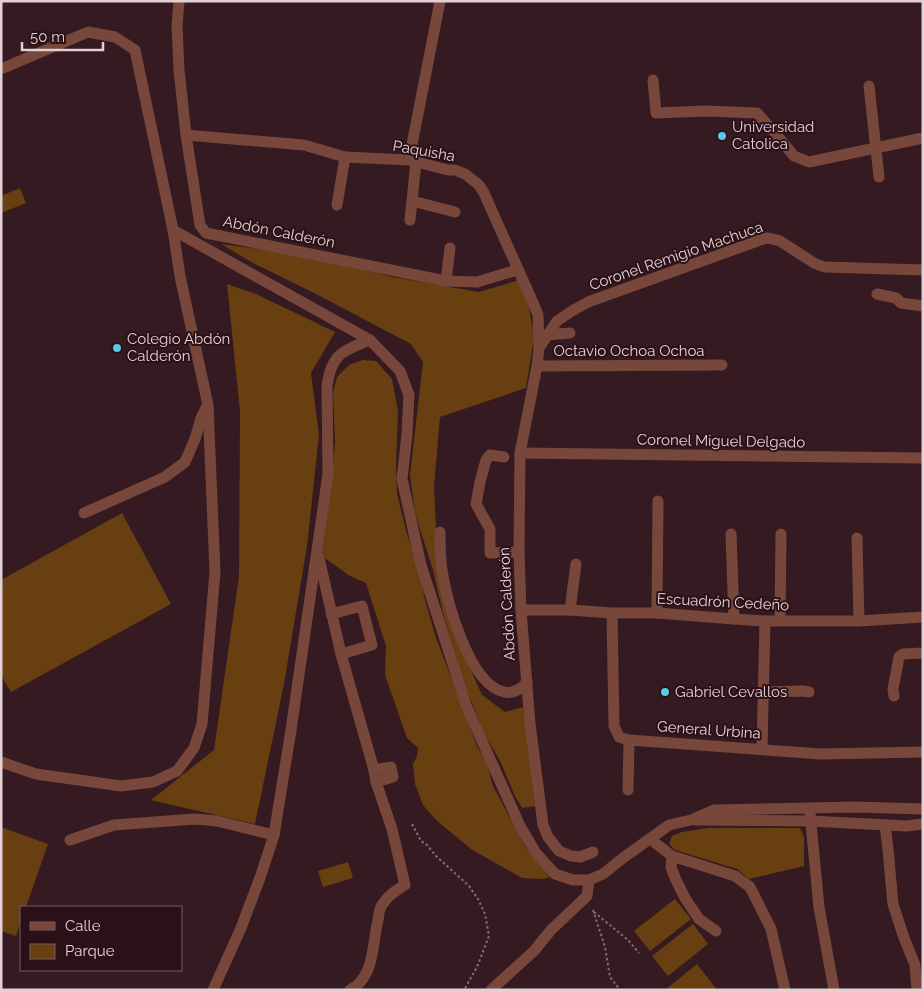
<svg xmlns="http://www.w3.org/2000/svg" width="924" height="991" font-family="Raleway,sans-serif">
	<rect width="100%" height="100%" fill="#351a21"/>
	<g fill="#683f10">
		<path d="M20 188 26 203 1 213V196Z"/>
		<path d="M221 244 308 256 393 277 479 292 519 280 528 301 534 338 526 388 440 417 434 487 438 571 455 634 482 695 505 712 523 707 535 806 522 808 515 796 500 761 484 733 464 683 443 613 433 570 415 513 410 475 423 362 411 344 316 294 253 263Z"/>
		<path d="M227 284 256 294 335 332 311 373 319 435 307 546 284 684 255 824 151 800 214 750 239 576 240 411Z"/>
		<path d="M363 360 376 361 392 379 398 411 396 466 397 494 407 534 418 566 425 600 436 638 477 746 487 764 493 786 526 848 550 877 543 879 522 878 471 849 436 820 423 805 415 784 413 764 417 756 418 748 407 738 385 675 386 646 366 583 350 576 322 556 332 476 335 442 333 393 337 377 349 365Z"/>
		<path d="M122 513 171 604 11 692 1 675V580Z"/>
		<path d="M1 827 48 844 26 907H21V921L16 936 1 931Z"/>
		<path d="M708 828H800L804 837V866L749 879 737 869 675 850 669 844 672 836 682 832Z"/>
		<path d="M348 862 353 878 323 887 318 871Z"/>
		<path d="M675 899 691 919 650 951 634 931Z"/>
		<path d="M693 924 708 944 668 976 652 956Z"/>
		<path d="M697 964 717 990H665Z"/>
	</g>
	<g fill="none" stroke-linecap="round" stroke-linejoin="round">
		<g stroke="#846c72" stroke-width="2" stroke-dasharray="2.5 2.5" stroke-linecap="butt">
			<path d="M412 824 421 841 427 845 436 856 469 886 478 899 485 914 489 936 477 967 464 990"/>
			<path d="M593 910 605 947 610 977 620 990"/>
			<path d="M594 912 628 940 639 953"/>
		</g>
		<g stroke="#77473b" stroke-width="11">
			<path d="M179 1 177 26 179 70 186 135 200 225 206 233 446 281 477 282 517 270"/>
			<path d="M1 69 88 32 115 37 135 50 173 230 370 340 400 371 409 395 407 434 402 479 421 565 466 705 520 826 536 853 555 874 573 880H589L603 874 623 858 669 825 691 820 714 810 855 807 923 809"/>
			<path d="M653 80 656 113 706 111 757 113 775 133 794 156 809 162 923 138"/>
			<path d="M869 86 879 177"/>
			<path d="M186 135 304 145 345 157 409 160 448 170H455L465 174 479 185 484 193 534 305 538 315 539 347"/>
			<path d="M409 160 440 1"/>
			<path d="M412 201 455 212"/>
			<path d="M337 205 345 157"/>
			<path d="M410 220 416 162"/>
			<path d="M446 281 450 248"/>
			<path d="M877 294 896 298 901 303 923 306"/>
			<path d="M547 335 570 333"/>
			<path d="M537 366 722 365"/>
			<path d="M520 453 923 458"/>
			<path d="M504 457 490 455 486 460 480 482 476 504 490 529V553L519 552"/>
			<path d="M84 513 165 477 185 462 195 439 201 418 207 406"/>
			<path d="M440 532C440 545 440 557 442 570 447 602 469 684 504 692 512 694 522 689 527 682"/>
			<path d="M731 534 734 619"/>
			<path d="M857 538 859 621"/>
			<path d="M319 558 341 654 374 770 376 782 392 829 405 885C396 891 388 895 382 905 379 909 379 915 378 920 372 944 375 977 350 990"/>
			<path d="M521 610H570L612 613H657L734 619 765 621H859L923 617"/>
			<path d="M570 610 576 564"/>
			<path d="M612 613 614 726 619 737 629 740 821 754 923 752"/>
			<path d="M657 613 658 501"/>
			<path d="M331 614 362 606 372 645 341 654"/>
			<path d="M780 620 781 534"/>
			<path d="M764 692 803 691 809 692"/>
			<path d="M894 696 893 689 899 657 903 654 923 653"/>
			<path d="M762 749 765 621"/>
			<path d="M1 762 36 774 121 786 153 782 177 771 194 748 202 724 215 572 208 405 180 276 173 230"/>
			<path d="M374 770 391 767 393 777 376 782"/>
			<path d="M628 790 629 740"/>
			<path d="M810 813 819 907 834 990"/>
			<path d="M695 820 810 821 907 826 923 824"/>
			<path d="M885 825 888 849 893 904 903 935 915 965 917 990"/>
			<path d="M650 839 672 856 735 876 750 887 771 929 785 990"/>
			<path d="M70 840 114 825 195 819 217 821 274 835"/>
			<path d="M593 852 580 857 571 856 559 851 548 837 543 825 530 724 521 610 519 552 520 453 537 366 539 348 557 321 572 311 588 302 766 238 773 239 780 241 814 263 824 267 923 270"/>
			<path d="M672 856 671 867 676 880 685 898 699 919 716 931"/>
			<path d="M213 990 241 928 261 875 274 835 291 730 328 474 327 385C332 354 342 351 370 340"/>
			<path d="M491 990 534 951 551 930 587 896 589 880"/>
		</g>
	</g>
	<g fill="#58c8e4" stroke="#2b1117" stroke-width="2">
		<circle cx="722" cy="136" r="5"/>
		<circle cx="117" cy="348" r="5"/>
		<circle cx="665" cy="692" r="5"/>
	</g>
	<g text-anchor="middle" stroke-width="4" stroke-linejoin="round" paint-order="stroke">
		<g font-size="15" fill="#e3d0d4" stroke="#2b1117" text-anchor="start">
			<text x="732" y="132">Universidad<tspan x="732" dy="17">Catolica</tspan></text>
			<text x="127" y="344">Colegio Abdón<tspan x="127" dy="17">Calderón</tspan></text>
			<text x="675" y="697">Gabriel Cevallos</text>
		</g>
		<g font-size="15" fill="#e3d0d4" stroke="#2b1117">
			<text transform="translate(424 151) rotate(10)" y="5">Paquisha</text>
			<text transform="translate(279 232) rotate(11)" y="5">Abdón Calderón</text>
			<text transform="translate(676 256) rotate(-19)" y="5">Coronel Remigio Machuca</text>
			<text x="629" y="356">Octavio Ochoa Ochoa</text>
			<text transform="translate(721 441) rotate(1)" y="5">Coronel Miguel Delgado</text>
			<text transform="translate(723 602) rotate(3)" y="5">Escuadrón Cedeño</text>
			<text transform="translate(507 604) rotate(-93)" y="5">Abdón Calderón</text>
			<text transform="translate(709 730) rotate(4)" y="5">General Urbina</text>
		</g>
	</g>
	<rect width="924" height="991" fill="none" stroke="#e3d0d4" stroke-width="5"/>
	<rect x="20" y="906" width="162" height="65" fill="#2b1117" stroke="#755d63"/>
	<rect x="30" y="922" width="25" height="8" fill="#77473b" stroke="#755d63"/>
	<text x="65" y="931" font-size="15" fill="#e3d0d4">Calle</text>
	<rect x="30" y="944" width="25" height="15" fill="#683f10" stroke="#755d63"/>
	<text x="65" y="956" font-size="15" fill="#e3d0d4">Parque</text>
	<path d="M22 42v8h81v-8" fill="none" stroke="#e3d0d4" stroke-width="2.5"/>
	<text x="30" y="42" font-size="15" fill="#e3d0d4" stroke="#2b1117" stroke-width="4" paint-order="stroke">50 m</text>
</svg>
